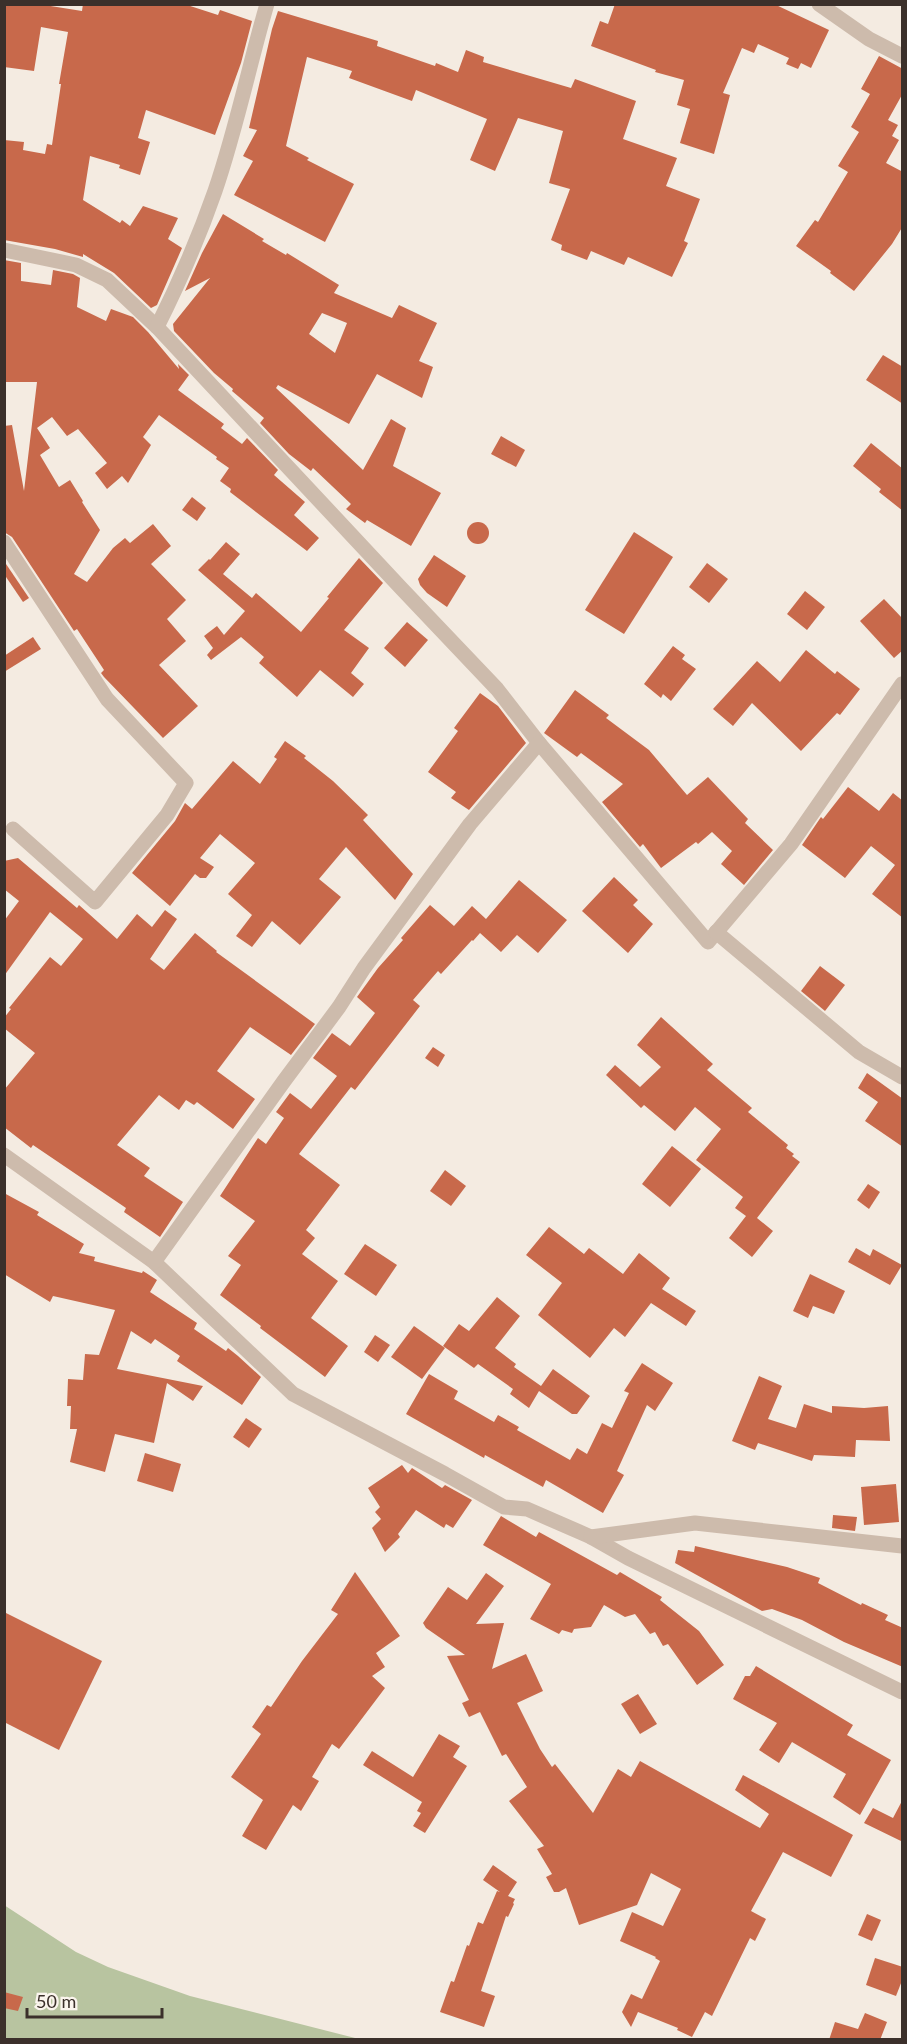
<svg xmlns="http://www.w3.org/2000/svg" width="907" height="2044" font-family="Lato,sans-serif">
	<rect width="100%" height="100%" fill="#f4ebe1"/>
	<path fill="#b8c4a0" d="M4 1905 76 1952 108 1967 190 1996 359 2039H5Z"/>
	<g fill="#c8694b" fill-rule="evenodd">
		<path d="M6 4H38L82 11 83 4H184L218 15 220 10 252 21 241 63 215 135 146 110 138 138 150 142 140 175 119 168 120 165 90 156 83 200 120 223 122 220 130 226 143 206 178 218 168 239 182 248 157 305 151 308 114 273 83 254V257L55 249 4 240V140L24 142 23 150 45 154 47 144 52 145 61 84H59L68 32 41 27 34 71 4 67V14Z"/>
		<path d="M615 4H774L829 30 811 68 801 63 798 69 786 64 789 58 758 44 754 53 742 48 723 93 730 95 714 154 680 143 690 109 677 105 684 80 655 72 656 70 591 46 600 21 608 24Z"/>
		<path d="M278 11 378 41 377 46 435 66 436 63 458 72 466 50 484 57 483 62 571 88 575 79 636 101 623 139 677 158 666 186 700 199 684 241 688 243 672 277 628 257 624 265 591 251 587 260 561 250 562 245 551 240 570 189 549 183 563 131 518 118 495 171 470 160 487 119 416 90 412 101 349 78 352 71 307 57 286 146 309 158 307 160 354 184 325 242 234 195 253 161 243 156 257 130 249 128 272 29Z"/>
		<path d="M879 56 903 69V93L888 120 898 125 892 136 899 140 886 163 903 172V226L892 244 854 291 830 273 831 271 796 246 815 220 818 222 848 172 838 166 859 132 851 127 870 94 861 89Z"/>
		<path d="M223 214 264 239 262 241 286 255 287 253 339 285 334 293 392 318 399 305 437 323 419 361 433 367 422 398 377 374 349 424 278 385 276 388 363 470 391 419 406 428 393 466 441 493 411 546 367 520 365 523 346 509 351 504 313 468 311 471 289 454 260 423 264 418 232 391 233 389 214 373 174 331 173 324 210 278 185 291 202 253ZM322 313 347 323 335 353 309 334Z"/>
		<path d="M4 260 21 263V281L51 285 53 270 73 274 80 278 77 307 106 321 111 309 133 317 148 332 179 369 178 364 189 375 178 390 224 424 221 428 242 444 247 438 278 470 274 475 305 502 294 515 319 538 307 551 230 492 231 489 220 481 229 468 216 459 217 457 159 415 143 437 151 445 128 483 122 476 107 489 95 473 107 463 78 429 67 436 52 417 37 428 50 448 40 455 59 487 70 480 83 501 82 502 100 530 74 574 87 582 113 548 125 538 130 543 153 524 171 546 151 564 186 600 167 619 186 641 159 665 198 706 163 738 104 677 101 673 104 670 77 629 74 631 12 537 4 532V426L12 425 24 491 37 382H4Z"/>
		<path d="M883 355 903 367V404L866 380Z"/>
		<path d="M501 436 525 450 516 467 491 454Z"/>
		<path d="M871 443 903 469V511L879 492 881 489 853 466Z"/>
		<path d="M192 497 206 508 197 521 182 510Z"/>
		<circle cx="478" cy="533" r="11"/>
		<path d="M634 532 673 557 624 634 585 610Z"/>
		<path d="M226 542 240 554 223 574 252 598 256 593 301 632 329 598 327 597 359 558 383 583 344 630 369 648 351 673 364 684 353 697 320 670 297 697 259 663 264 657 241 637 211 660 207 655 213 648 204 636 217 626 224 635 245 611 198 570 209 559 210 560Z"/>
		<path d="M434 555 466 576 447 607 427 593 420 585 418 579Z"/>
		<path d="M4 561 29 598 23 602 4 574Z"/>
		<path d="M707 563 728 579 709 603 689 587Z"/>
		<path d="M805 591 825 607 807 630 787 614Z"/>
		<path d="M884 599 903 619V650L894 658 860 621Z"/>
		<path d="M407 622 428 640 405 667 384 648Z"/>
		<path d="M33 637 41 649 4 672V656Z"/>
		<path d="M673 646 685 655 682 659 696 669 671 701 663 694 661 698 644 684Z"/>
		<path d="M806 650 835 674 837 671 860 689 840 715 837 713 801 751 752 703 733 726 713 709 757 661 780 682Z"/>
		<path d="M575 690 609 715 606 718 649 750 687 795 708 777 748 819 745 823 773 850 744 885 721 864 732 851 712 832 698 844 696 842 661 868 643 844 640 847 602 802 623 784 581 753 577 757 544 733Z"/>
		<path d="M480 693 498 706 526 743 469 810 451 798 456 792 428 772 458 731 454 728Z"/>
		<path d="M285 741 306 756 304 758 333 781 368 815 363 820 413 874 395 900 346 847 319 879 341 897 300 945 272 921 252 947 236 936 252 915 228 894 255 863 220 834 200 858 214 867 206 878H200L195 874 170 906 132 873 175 821 185 803 192 809 233 761 260 784 277 759 274 757Z"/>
		<path d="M848 787 879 811 893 793 903 801V918L872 894 895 865 871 846 845 878 802 845 821 817 823 819Z"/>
		<path d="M18 858 77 908 79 905 117 939 137 914 152 927 165 910 177 919 150 959 164 970 195 933 217 951 216 952 315 1024 291 1055 250 1027 217 1071 255 1099 233 1129 197 1102 194 1105 186 1100 179 1110 159 1095 117 1145 150 1168 144 1176 183 1202 160 1237 124 1212 126 1208 33 1145 31 1148 4 1127V1090L35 1053 4 1028V1018L11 1009 9 1008 50 957 61 966 83 939 50 912 4 976V921L19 901 4 889V861Z"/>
		<path d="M614 877 638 900 633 905 653 924 628 953 582 911Z"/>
		<path d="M519 880 567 920 538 953 517 935 501 952 480 933 473 941 472 940 441 974 438 971 413 1000 420 1006 355 1090 351 1087 299 1154 340 1185 306 1230 315 1238 302 1254 338 1281 311 1318 348 1346 325 1377 260 1328 261 1326 220 1295 241 1265 228 1256 255 1221 220 1196 258 1138 266 1144 284 1118 276 1112 290 1093 311 1109 337 1076 313 1058 332 1033 350 1046 375 1013 357 997 378 968 403 940 401 938 430 905 454 926 472 906 486 919Z"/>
		<path d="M820 966 845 985 825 1011 801 991Z"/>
		<path d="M661 1017 713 1064 707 1070 752 1108 748 1112 788 1145 786 1148 794 1154 792 1156 800 1162 757 1218 773 1231 752 1257 729 1238 746 1216 735 1208 743 1197 696 1160 721 1129 695 1107 675 1131 644 1105 641 1108 606 1075 615 1065 640 1087 661 1067 637 1045Z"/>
		<path d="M433 1047 445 1055 438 1067 425 1058Z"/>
		<path d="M867 1073 903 1099V1147L865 1121 878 1102 858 1088Z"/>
		<path d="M672 1146 701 1169 670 1207 642 1184Z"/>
		<path d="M445 1170 466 1186 451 1206 430 1191Z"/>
		<path d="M868 1184 880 1192 869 1209 857 1200Z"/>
		<path d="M4 1193 39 1212 37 1215 84 1244 79 1253 95 1257 94 1261 142 1273 143 1271 157 1280 150 1292 197 1323 194 1329 226 1351 228 1348 238 1356 261 1377 242 1405 177 1361 180 1356 155 1339 151 1344 131 1331 117 1369 203 1386 193 1401 167 1383 154 1443 115 1434 105 1472 70 1462 77 1429H70L71 1406H67L68 1379 83 1380 85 1354 99 1355 115 1310 53 1296 50 1302 4 1274Z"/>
		<path d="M549 1227 584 1254 589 1248 623 1274 639 1253 670 1278 662 1289 696 1311 686 1326 651 1303 625 1337 614 1328 590 1358 538 1315 562 1283 526 1255Z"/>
		<path d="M365 1244 397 1265 376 1296 344 1274Z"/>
		<path d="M856 1248 870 1256 873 1249 902 1265 890 1285 848 1262Z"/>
		<path d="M810 1274 845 1291 834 1314 813 1306 808 1318 793 1311Z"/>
		<path d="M497 1297 520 1316 495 1348 516 1364 514 1367 541 1386 553 1369 590 1396 577 1414H572L539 1391 529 1408 510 1394 513 1389 478 1364 474 1368 443 1346 459 1324 469 1331Z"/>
		<path d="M414 1326 445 1348 422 1379 391 1357Z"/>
		<path d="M375 1335 390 1345 378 1362 364 1352Z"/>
		<path d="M642 1363 673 1383 655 1411 647 1405 617 1471 624 1475 603 1513 546 1480 543 1487 485 1455 484 1458 406 1414 429 1374 458 1391 454 1399 494 1422 498 1415 519 1427 517 1430 570 1460 577 1448 587 1454 602 1423 612 1428 629 1393 624 1391Z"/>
		<path d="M759 1376 782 1386 768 1419 796 1428 804 1404 832 1413V1406L864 1408 888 1406 890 1441 856 1440 855 1457 814 1455 812 1461 758 1443 755 1450 732 1441Z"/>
		<path d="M246 1418 262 1429 249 1448 233 1437Z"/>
		<path d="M145 1453 181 1464 173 1492 137 1481Z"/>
		<path d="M402 1465 408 1473 412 1468 442 1488 445 1485 472 1500 453 1528 446 1524 444 1528 416 1510 398 1534 400 1537 385 1552 372 1528 381 1519 375 1512 380 1507 368 1488Z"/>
		<path d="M896 1484 899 1522 864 1525 861 1487Z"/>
		<path d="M833 1515 857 1517 855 1531 832 1528Z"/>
		<path d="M501 1516 536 1537 539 1532 617 1575 620 1572 662 1597 660 1600 699 1631 724 1665 697 1685 668 1644 663 1646 655 1632 650 1634 635 1614 625 1617 604 1605 591 1627 574 1629 572 1633 562 1630 559 1634 530 1619 551 1584 483 1545Z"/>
		<path d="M695 1546 787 1567 820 1578 818 1583 861 1605 862 1603 888 1615 885 1620 903 1628V1667L844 1642 802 1620 772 1609 762 1611 675 1563 678 1550 694 1552Z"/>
		<path d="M355 1572 400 1636 376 1653 385 1667 372 1676 385 1688 339 1749 332 1744 312 1777 319 1781 301 1811 293 1805 266 1850 242 1836 263 1800 231 1777 261 1734 252 1727 267 1705 271 1707 302 1661 338 1614 331 1610Z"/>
		<path d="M486 1573 504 1586 476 1624 504 1623 492 1669 526 1654 543 1691 517 1703 540 1749 552 1767 555 1764 593 1813 618 1769 631 1777 640 1761 760 1828 769 1814 735 1790 743 1775 853 1835 831 1877 783 1852 751 1911 766 1919 755 1941 750 1938 712 2016 705 2012 692 2037 677 2030 678 2028 638 2012 631 2027 622 2012 631 1994 642 1999 660 1961 655 1958 656 1957 620 1941 632 1912 663 1926 681 1889 651 1873 637 1905 579 1925 566 1888 559 1892H554L546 1877 552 1874 537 1849 544 1846 509 1801 527 1787 506 1754 502 1756 480 1712 469 1717 462 1703 469 1700 447 1656 465 1655 426 1628 423 1623 448 1587 467 1600Z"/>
		<path d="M4 1612 102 1661 59 1750 4 1722Z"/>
		<path d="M756 1666 853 1725 847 1735 891 1760 860 1815 833 1797 846 1774 792 1742 779 1763 759 1750 777 1723 733 1699 745 1676H750Z"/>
		<path d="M638 1694 657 1724 640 1734 621 1704Z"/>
		<path d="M439 1734 460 1746 453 1757 467 1766 425 1833 413 1826 421 1813 417 1811 422 1802 363 1765 372 1751 413 1777Z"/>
		<path d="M903 1799V1842L864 1823 873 1808 893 1818Z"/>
		<path d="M493 1865 517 1882 508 1896 515 1899 513 1903 514 1904 508 1917 506 1916 481 1991 495 1996 484 2027 440 2012 451 1981 454 1982 467 1945 469 1946 478 1922 483 1924 497 1891 500 1892 483 1880Z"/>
		<path d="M867 1914 881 1920 872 1941 858 1935Z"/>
		<path d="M875 1958 903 1967V1978L896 1996 866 1985Z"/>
		<path d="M4 1992 23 1997 18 2011 4 2008Z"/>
		<path d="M865 2013 887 2022 880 2040H829L835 2022 858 2029Z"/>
	</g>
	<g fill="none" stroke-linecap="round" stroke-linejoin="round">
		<g stroke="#cdbbac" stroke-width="15">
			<path d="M819 4 869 39 902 56"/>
			<path d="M4 250 76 265 107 280 157 327 401 588 497 689 539 743 708 942 791 844 902 684"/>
			<path d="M157 327C179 283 199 237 215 191 236 130 249 66 267 4"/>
			<path d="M4 542 107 699 186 783 167 815 95 902 13 829"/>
			<path d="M716 932 859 1052 902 1077"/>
			<path d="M4 1155 154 1262 293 1394 445 1474 504 1507 527 1509 591 1537 628 1558 902 1692"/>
			<path d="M154 1262 284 1081 339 1007 364 968 470 824 539 743"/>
			<path d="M591 1537 695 1523 902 1546"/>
		</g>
	</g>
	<rect width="907" height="2044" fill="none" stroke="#3b302b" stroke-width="12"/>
	<path d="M27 2008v9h135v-9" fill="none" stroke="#3b302b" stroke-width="3"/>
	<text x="36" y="2008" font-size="18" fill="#3b302b" stroke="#fbf5ee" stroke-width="4.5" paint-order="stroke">50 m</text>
</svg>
